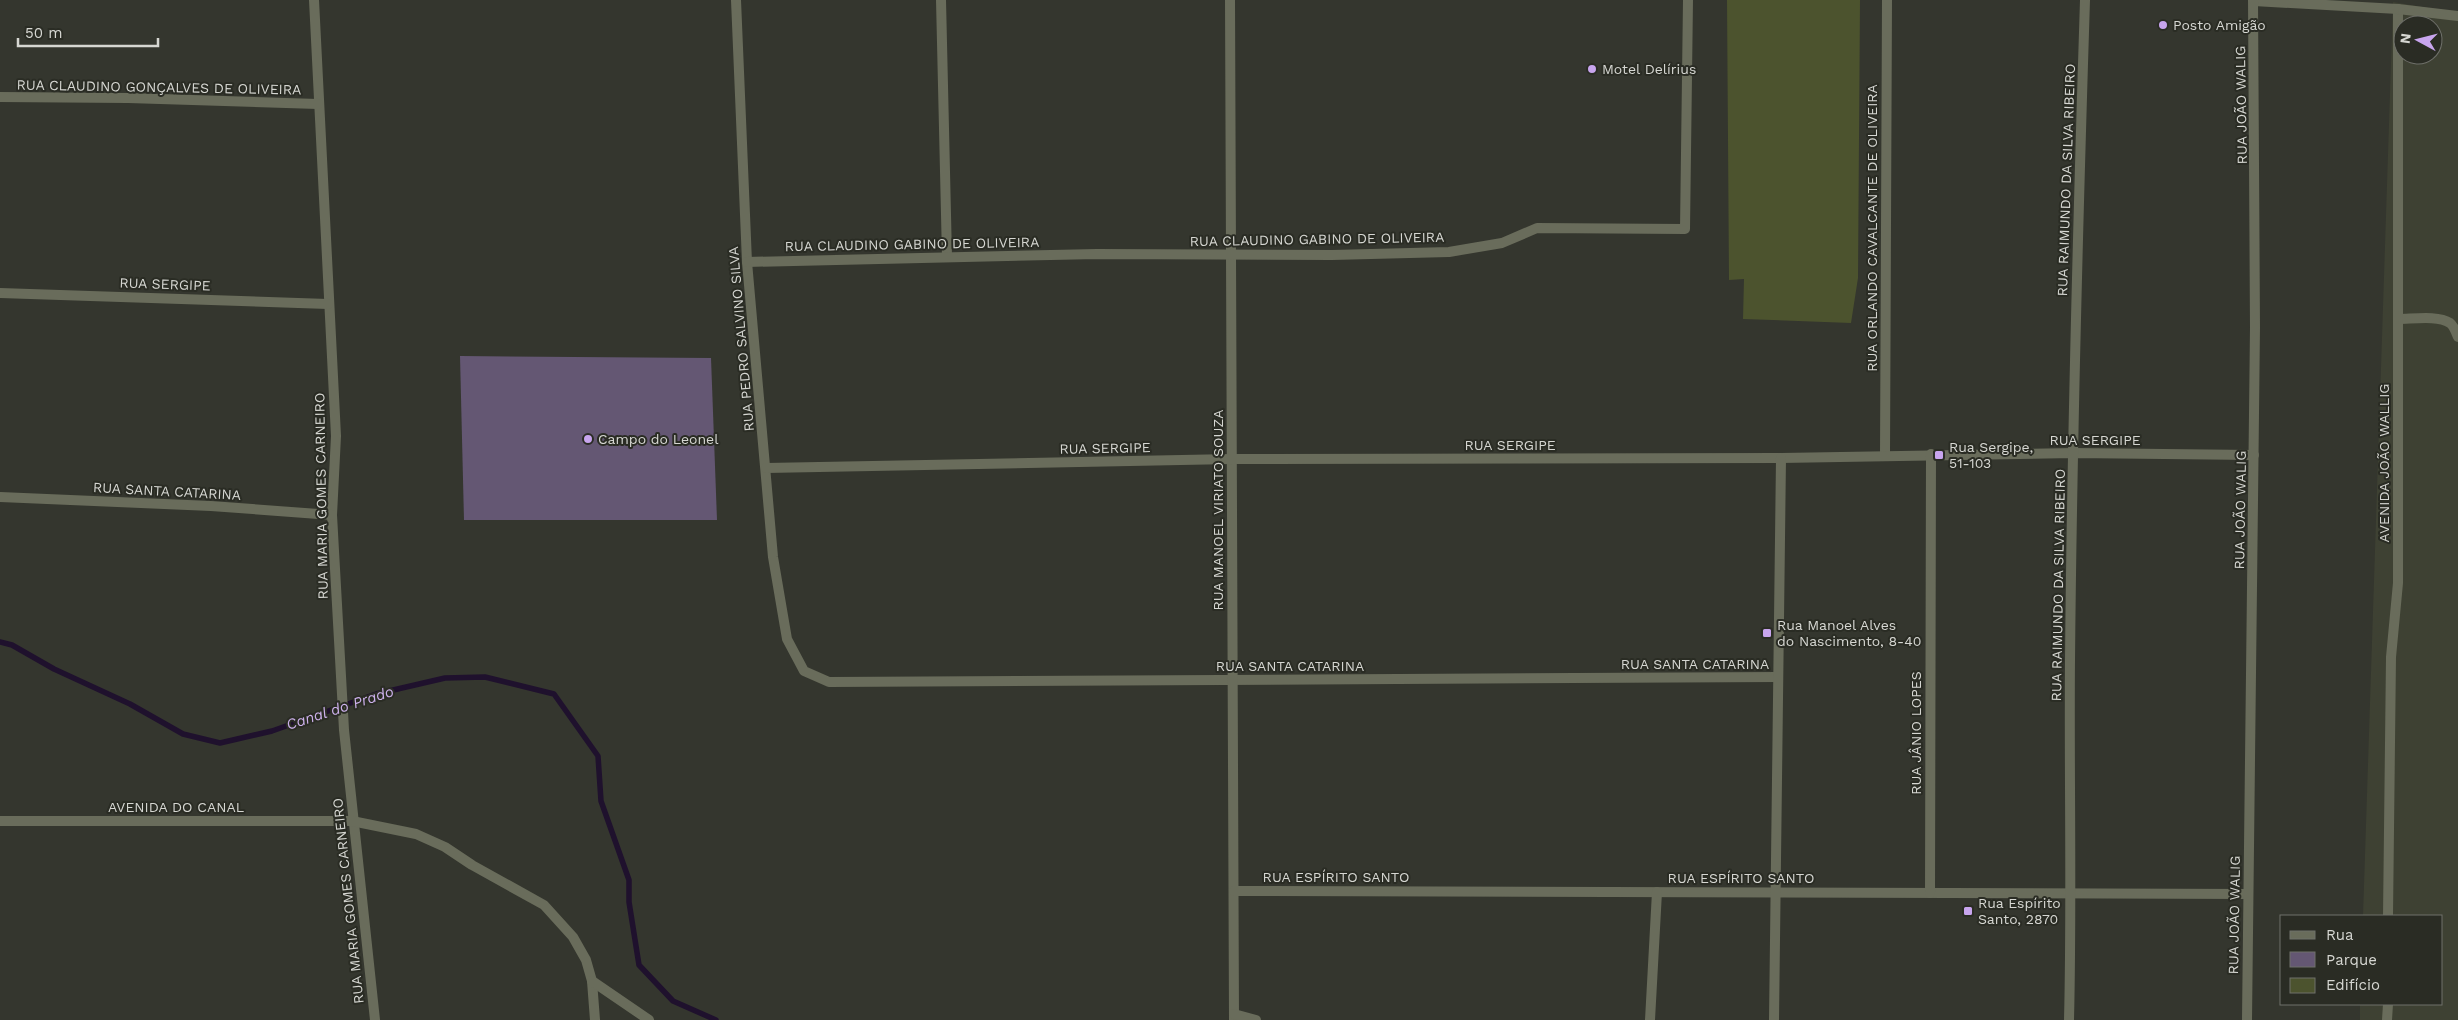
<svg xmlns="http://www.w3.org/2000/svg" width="2458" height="1020" font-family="'Work Sans',sans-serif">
	<rect width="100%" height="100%" fill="#34362e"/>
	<path fill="#3e4133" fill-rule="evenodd" d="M2393 2 2458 13V1020H2360V1004H2442V916H2363ZM2403 25H2433V55H2403Z"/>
	<path fill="#645773" d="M460 356 711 358 717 520H464Z"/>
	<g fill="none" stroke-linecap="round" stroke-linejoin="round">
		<path stroke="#1f112d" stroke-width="5.5" d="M0 642 12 645 54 669 130 704 183 734 220 743 272 731 376 694 445 678 485 677 554 694 598 756 601 801 629 880V902L639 965 673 1001 716 1020"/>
	</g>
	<path fill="#4c532e" d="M1727 0H1860L1858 278 1851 323 1743 319 1744 279 1729 280Z"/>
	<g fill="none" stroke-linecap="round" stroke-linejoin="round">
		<path stroke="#696c5b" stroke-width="10" d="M2398 319C2413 319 2438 315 2450 323 2454 326 2456 332 2458 337"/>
		<g stroke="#696c5b" stroke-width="10">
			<path d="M314 0 336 436 332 515 344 730 375 1020"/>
			<path d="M736 0 747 262 773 557 787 639 804 671 829 682 1778 677"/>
			<path d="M941 0 947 257"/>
			<path d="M1230 0 1234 1020"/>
			<path d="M0 97 128 98 318 104"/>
			<path d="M747 262 1097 254 1332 255 1449 252 1502 243 1537 228 1685 229 1688 0"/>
			<path d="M0 293 328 304"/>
			<path d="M1885 455 1887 0"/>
			<path d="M766 468 1232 459 1781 458 2074 453 2254 455"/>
			<path d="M0 497 211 506 332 515"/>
			<path d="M0 821H352L416 834 445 847 472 865 544 905 573 937 586 960 592 981 595 1020"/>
			<path d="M1234 891 2248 894"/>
			<path d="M1930 893 1931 454"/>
			<path d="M2388 916 2391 657 2398 583V9"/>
			<path d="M592 981 649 1020"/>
			<path d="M1234 1014 1256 1020"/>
			<path d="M1650 1020 1657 892"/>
			<path d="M1774 1020 1781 458"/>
			<path d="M2069 1020C2072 900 2069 781 2070 661 2072 441 2078 220 2085 0"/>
			<path d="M2387 1020 2388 1004"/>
		</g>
		<g stroke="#696c5b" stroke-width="10">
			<path d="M2254 1 2398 9 2458 16"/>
			<path d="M2247 1020 2255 327 2253 0"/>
		</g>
	</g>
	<g fill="#c8a5ee" stroke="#2a2c24" stroke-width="2">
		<circle cx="2163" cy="25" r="5"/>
		<circle cx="1592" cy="69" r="5"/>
		<circle cx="588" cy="439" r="5"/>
		<rect x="1934" y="450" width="10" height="10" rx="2.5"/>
		<rect x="1762" y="628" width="10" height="10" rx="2.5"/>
		<rect x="1963" y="906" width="10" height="10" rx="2.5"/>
	</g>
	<g text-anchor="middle" stroke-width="4" stroke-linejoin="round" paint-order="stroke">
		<g font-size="14" fill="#d6d7d2" stroke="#2a2c24" text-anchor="start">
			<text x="2173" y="30">Posto Amigão</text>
			<text x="1602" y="74">Motel Delírius</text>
			<text x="598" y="444">Campo do Leonel</text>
			<text x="1949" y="452">Rua Sergipe,<tspan x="1949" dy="16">51-103</tspan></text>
			<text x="1777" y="630">Rua Manoel Alves<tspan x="1777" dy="16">do Nascimento, 8-40</tspan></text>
			<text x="1978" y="908">Rua Espírito<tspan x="1978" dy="16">Santo, 2870</tspan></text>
		</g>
		<g font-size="14" fill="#d6d7d2" stroke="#2a2c24">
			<text transform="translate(159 87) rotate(1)" y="5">RUA CLAUDINO GONÇALVES DE OLIVEIRA</text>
			<text transform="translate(2241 105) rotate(-91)" y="5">RUA JOÃO WALIG</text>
			<text transform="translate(2066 180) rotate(-88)" y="5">RUA RAIMUNDO DA SILVA RIBEIRO</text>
			<text transform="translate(1872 228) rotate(-90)" y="5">RUA ORLANDO CAVALCANTE DE OLIVEIRA</text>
			<text transform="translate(1317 239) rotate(-1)" y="5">RUA CLAUDINO GABINO DE OLIVEIRA</text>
			<text transform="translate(912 244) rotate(-1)" y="5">RUA CLAUDINO GABINO DE OLIVEIRA</text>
			<text transform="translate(165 284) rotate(2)" y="5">RUA SERGIPE</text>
			<text transform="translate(741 339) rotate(-95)" y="5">RUA PEDRO SALVINO SILVA</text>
			<text x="2095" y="445">RUA SERGIPE</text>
			<text x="1510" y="450">RUA SERGIPE</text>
			<text transform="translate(1105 448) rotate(-1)" y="5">RUA SERGIPE</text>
			<text transform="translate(2384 463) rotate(-90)" y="5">AVENIDA JOÃO WALLIG</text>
			<text transform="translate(167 491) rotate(3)" y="5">RUA SANTA CATARINA</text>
			<text transform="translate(321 496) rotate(-91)" y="5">RUA MARIA GOMES CARNEIRO</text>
			<text transform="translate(1218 510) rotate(-90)" y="5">RUA MANOEL VIRIATO SOUZA</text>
			<text transform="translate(2240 510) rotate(-89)" y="5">RUA JOÃO WALIG</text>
			<text transform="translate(2058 585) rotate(-89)" y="5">RUA RAIMUNDO DA SILVA RIBEIRO</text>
			<text x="1695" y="669">RUA SANTA CATARINA</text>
			<text x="1290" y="671">RUA SANTA CATARINA</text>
			<text transform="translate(1916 733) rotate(-90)" y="5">RUA JÂNIO LOPES</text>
			<text x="176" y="812">AVENIDA DO CANAL</text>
			<text x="1336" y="882">RUA ESPÍRITO SANTO</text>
			<text x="1741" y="883">RUA ESPÍRITO SANTO</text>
			<text transform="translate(348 901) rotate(-96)" y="5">RUA MARIA GOMES CARNEIRO</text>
			<text transform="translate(2234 915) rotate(-89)" y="5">RUA JOÃO WALIG</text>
		</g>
		<g font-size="15" font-style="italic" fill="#cdb1ec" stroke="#2a2c24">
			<text transform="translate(340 708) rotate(-18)" y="5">Canal do Prado</text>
		</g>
	</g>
	<rect x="2280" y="915" width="162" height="90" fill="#2a2c24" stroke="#6f706a"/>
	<rect x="2290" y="931" width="25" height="8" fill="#696c5b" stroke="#6f706a"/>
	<text x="2326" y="940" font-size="15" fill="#d6d7d2">Rua</text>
	<rect x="2290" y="952" width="25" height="15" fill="#645773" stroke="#6f706a"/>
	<text x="2326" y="965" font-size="15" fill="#d6d7d2">Parque</text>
	<rect x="2290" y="978" width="25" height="15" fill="#4c532e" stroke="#6f706a"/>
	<text x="2326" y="990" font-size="15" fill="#d6d7d2">Edifício</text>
	<g transform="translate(2418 40) rotate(277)"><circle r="24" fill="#2a2c24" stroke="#6f706a"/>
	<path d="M0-4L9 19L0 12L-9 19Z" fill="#c8a5ee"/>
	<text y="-8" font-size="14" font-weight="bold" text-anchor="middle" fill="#d6d7d2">N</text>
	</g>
	<path d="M18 38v8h140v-8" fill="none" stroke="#d6d7d2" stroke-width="2.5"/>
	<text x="25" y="38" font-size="15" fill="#d6d7d2" stroke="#2a2c24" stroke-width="4" paint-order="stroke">50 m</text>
</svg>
